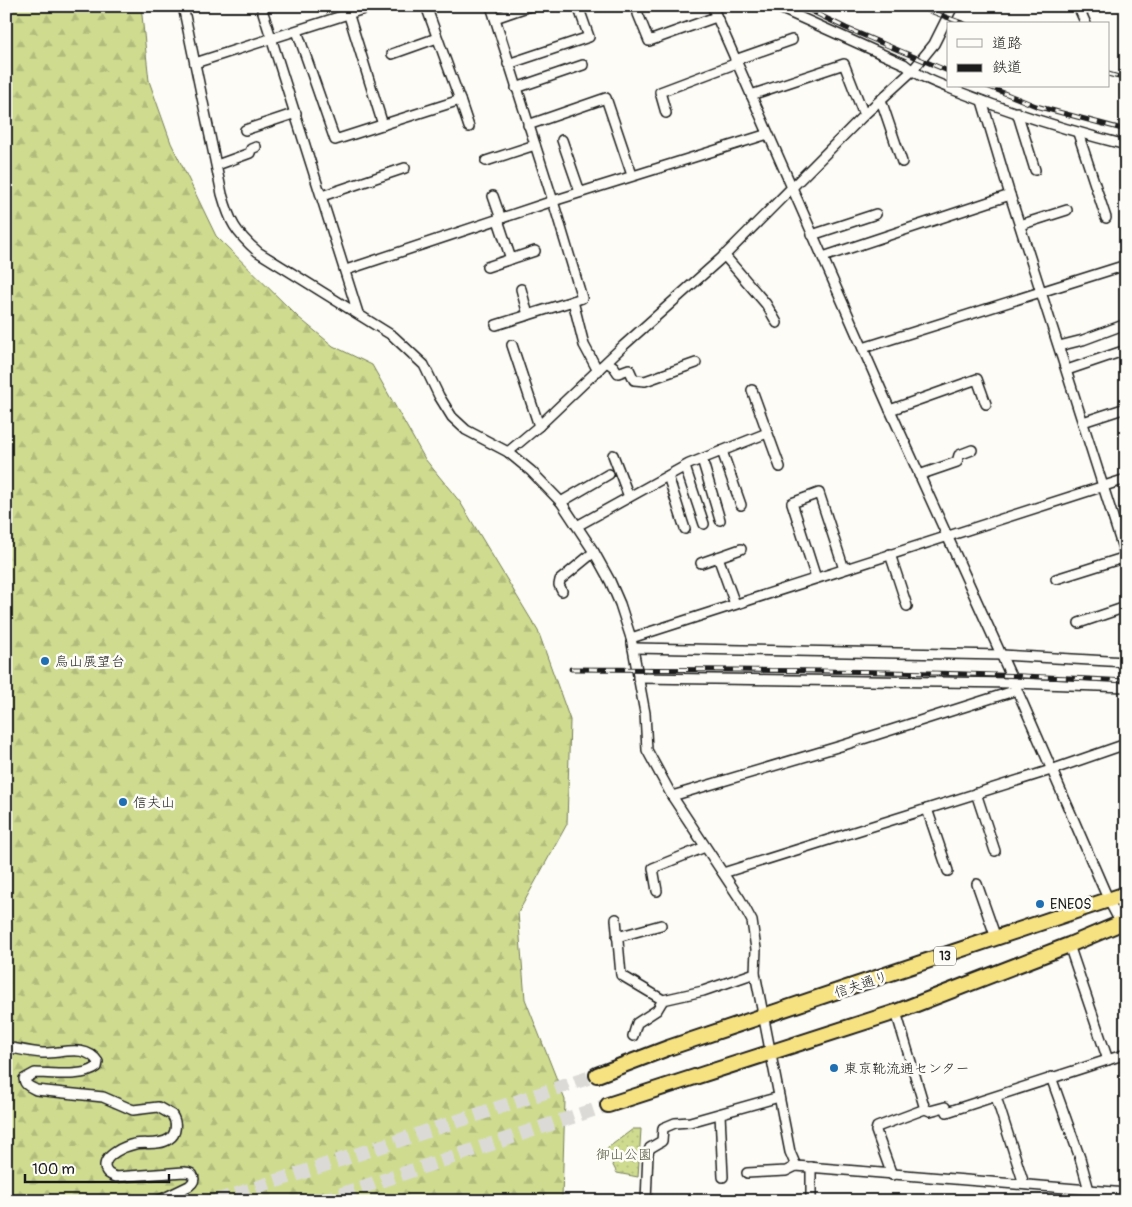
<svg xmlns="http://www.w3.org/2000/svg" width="1132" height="1207" font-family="Pangolin,'Klee One',sans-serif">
	<defs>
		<pattern id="grass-dots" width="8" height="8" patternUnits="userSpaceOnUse" patternTransform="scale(1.25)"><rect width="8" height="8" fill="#cfdc8f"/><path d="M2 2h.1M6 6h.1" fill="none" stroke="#b1bc7b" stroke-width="1.8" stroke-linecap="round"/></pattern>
		<pattern id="forest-firs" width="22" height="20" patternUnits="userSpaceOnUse" patternTransform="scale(1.25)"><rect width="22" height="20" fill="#cfdc8f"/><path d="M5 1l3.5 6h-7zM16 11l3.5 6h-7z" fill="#b1bc7b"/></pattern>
	</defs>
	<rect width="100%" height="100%" fill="#fdfcf7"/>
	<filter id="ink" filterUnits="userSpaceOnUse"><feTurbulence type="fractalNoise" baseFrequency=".02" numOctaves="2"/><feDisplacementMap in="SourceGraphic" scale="10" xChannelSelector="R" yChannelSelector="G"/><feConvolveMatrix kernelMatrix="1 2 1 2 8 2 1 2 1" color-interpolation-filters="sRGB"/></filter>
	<g filter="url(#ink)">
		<path fill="url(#grass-dots)" stroke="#767c56" d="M633 1129H641L638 1177 617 1173 605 1150Z"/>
		<path fill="url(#forest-firs)" stroke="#767c56" d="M6 6H141L149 81 171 143 216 236 298 317 333 346 372 365 425 459 460 502 538 631 570 720 567 824 518 913 525 999 565 1100 562 1198 565 1201H6Z"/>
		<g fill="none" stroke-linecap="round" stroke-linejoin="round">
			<g stroke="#dbdad6" stroke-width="14" stroke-dasharray="14 7" stroke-linecap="butt">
				<path d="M216 1201 597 1075"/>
				<path d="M321 1201 608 1105"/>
			</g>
			<defs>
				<g id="minor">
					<path d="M183 6 222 194C230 222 235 232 258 252L393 336 424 365 439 396 452 417 466 430 508 452 531 471 561 502 594 552 610 581 620 604 631 638 645 713 647 750 672 796 740 899 752 921 756 949 755 973 790 1152 796 1166"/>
					<path d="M261 6 358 313"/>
					<path d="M346 6 383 125"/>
					<path d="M491 6 553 201 582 298 573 301 584 345 598 371"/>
					<path d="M712 6 890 410 1014 683 1109 901 1126 933"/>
					<path d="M775 6 904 64C920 78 942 85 962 93 1015 114 1070 131 1126 145"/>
					<path d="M1078 6 1086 24"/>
					<path d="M638 14 649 41 716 17"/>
					<path d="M495 18 530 6"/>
					<path d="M297 31 335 140 460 100 426 6"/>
					<path d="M392 54 437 38"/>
					<path d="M735 60 792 40"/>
					<path d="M195 63 373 6"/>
					<path d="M508 64 589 37 578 6"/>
					<path d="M516 88 583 65"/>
					<path d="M751 95 844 64 864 115"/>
					<path d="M460 100 469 127"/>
					<path d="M881 100 902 162"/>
					<path d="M982 101 1010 195 1126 558"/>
					<path d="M1017 112 1035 170"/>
					<path d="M666 113 660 92 737 63"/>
					<path d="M528 125 606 98 632 175"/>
					<path d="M245 130 296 113"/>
					<path d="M1078 133 1106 218"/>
					<path d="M562 140 580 192"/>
					<path d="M486 161 535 145"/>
					<path d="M217 165 250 153 251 149 256 147"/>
					<path d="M322 196 405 168"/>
					<path d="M493 196 501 219"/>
					<path d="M498 220 511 259"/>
					<path d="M1020 225 1067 210"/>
					<path d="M812 235 876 214"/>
					<path d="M724 255 766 304 777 323"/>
					<path d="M823 257 1010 195"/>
					<path d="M487 267 535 251"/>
					<path d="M346 270 553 201 768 134"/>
					<path d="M521 289 528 315"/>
					<path d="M496 325 573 301"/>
					<path d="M512 345 539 426"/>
					<path d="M1059 346 1083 340 1126 324"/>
					<path d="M863 348 1126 265"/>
					<path d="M607 362 614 367 618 373 629 369 634 380 645 381 696 363"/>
					<path d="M1067 370 1126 350"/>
					<path d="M752 390 780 467"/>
					<path d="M890 410 977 379 986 404"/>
					<path d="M1083 422 1126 408"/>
					<path d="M722 451 741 505"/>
					<path d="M508 452 539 426 623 346 726 254 864 115 912 71 934 44 953 6"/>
					<path d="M613 455 629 497"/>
					<path d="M702 459 720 520"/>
					<path d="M685 467 704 524"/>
					<path d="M919 475 957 462 959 455 972 450"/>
					<path d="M668 476 685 529"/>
					<path d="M561 502 609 474"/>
					<path d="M577 526 689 464 767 433"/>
					<path d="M890 554 907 606"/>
					<path d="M718 557 735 604"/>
					<path d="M701 563 741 549"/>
					<path d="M816 578 792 503 819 493 844 569"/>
					<path d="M1056 579 1126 557"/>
					<path d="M562 591 559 585 560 580 594 552"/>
					<path d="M1079 623 1126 607"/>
					<path d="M631 638 1126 479"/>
					<path d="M633 648 1002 655 1126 662"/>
					<path d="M638 678 1014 683 1126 687"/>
					<path d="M976 793 995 851"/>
					<path d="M672 796 844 745 1017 690"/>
					<path d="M927 809 948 871"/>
					<path d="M723 873 1051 770 1126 744"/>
					<path d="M977 884 996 938"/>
					<path d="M657 891 653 868 705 847"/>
					<path d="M616 919 621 975 663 1000 703 991 755 973"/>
					<path d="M617 937 661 925"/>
					<path d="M1069 945 1108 1060"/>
					<path d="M896 1012 925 1109"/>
					<path d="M633 1036 637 1023 657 1010 663 1000"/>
					<path d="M6 1047C18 1049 30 1052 42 1053 60 1054 86 1043 98 1062L97 1067C83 1078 52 1073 35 1073L24 1079C25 1086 31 1087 36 1090L103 1097 133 1110 158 1107 172 1115C177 1122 177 1134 169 1139 160 1146 145 1142 135 1144 125 1146 104 1155 105 1167 106 1173 110 1175 116 1177L184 1172C195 1172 197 1180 189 1186L158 1201"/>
					<path d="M1051 1077 1080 1158 1089 1190"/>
					<path d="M996 1097 1024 1184"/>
					<path d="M720 1114 723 1177"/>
					<path d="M811 1167V1201"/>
					<path d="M747 1173 786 1171 796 1166 1126 1193"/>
					<path d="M892 1175 876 1131 877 1127 925 1109 930 1111 945 1107 947 1112 1126 1054"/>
					<path d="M646 1201 648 1153 650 1148 662 1141 663 1128 675 1123 690 1122 779 1097"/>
				</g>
				<g id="trunk">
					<path d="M597 1075 668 1048 1126 894"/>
					<path d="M608 1105 896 1012 1069 945 1126 921"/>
				</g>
			</defs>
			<use href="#minor" stroke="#1c1c1c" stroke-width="12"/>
			<use href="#trunk" stroke="#1c1c1c" stroke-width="18"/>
			<use href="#minor" stroke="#fdfcf7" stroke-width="9"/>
			<use href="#trunk" stroke="#f7e281" stroke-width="14"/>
			<defs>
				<g id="rail">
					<path d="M801 6 846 28 948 71"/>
					<path d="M916 6 965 24"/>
					<path d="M1108 74 1126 79"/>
					<path d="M987 86 1036 106 1126 130"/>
					<path d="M571 669C756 670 941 670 1126 681"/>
				</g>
			</defs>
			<use href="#rail" stroke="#1c1c1c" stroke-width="5"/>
			<use href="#rail" stroke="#fdfcf7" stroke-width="3" stroke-dasharray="9" stroke-linecap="butt"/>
		</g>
	</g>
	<g fill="#1f6fb2" stroke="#fdfcf7" stroke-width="2">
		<circle cx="45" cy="661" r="5"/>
		<circle cx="123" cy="802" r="5"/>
		<circle cx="1040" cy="904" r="5"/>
		<circle cx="834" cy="1068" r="5"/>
	</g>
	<g text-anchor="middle" stroke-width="5" stroke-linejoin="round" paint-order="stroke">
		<rect fill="#fdfcf7" stroke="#605f5e" stroke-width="1" x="934" y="946.5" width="22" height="19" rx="4"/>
		<g font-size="12" font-weight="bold" fill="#1c1c1c">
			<text x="945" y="960">13</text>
		</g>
		<g font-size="14" fill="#1c1c1c" stroke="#fdfcf7" text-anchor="start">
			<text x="55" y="666">烏山展望台</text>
			<text x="133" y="807">信夫山</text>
			<text x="1050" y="909">ENEOS</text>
			<text x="844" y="1073">東京靴流通センター</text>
		</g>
		<g font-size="14" fill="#1c1c1c" stroke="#fdfcf7">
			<text transform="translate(861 984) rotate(-18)" y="5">信夫通り</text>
		</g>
		<g font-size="14" fill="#52563e" stroke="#fdfcf7">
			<text x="624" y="1159">御山公園</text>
		</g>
	</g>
	<rect width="1132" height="1207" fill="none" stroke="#fdfcf7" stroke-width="25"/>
	<rect x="12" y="12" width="1107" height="1182" fill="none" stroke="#1c1c1c" stroke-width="2" filter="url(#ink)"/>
	<rect x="947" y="22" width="162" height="65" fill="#fdfcf7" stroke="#a3a29f"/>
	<rect x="957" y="39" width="25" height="8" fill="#fdfcf7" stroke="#a3a29f"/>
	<text x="992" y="48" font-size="15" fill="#1c1c1c">道路</text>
	<rect x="957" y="64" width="25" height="8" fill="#1c1c1c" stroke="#a3a29f"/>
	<text x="992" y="72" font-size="15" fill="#1c1c1c">鉄道</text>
	<path d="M25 1174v8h144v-8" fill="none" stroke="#1c1c1c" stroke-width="2.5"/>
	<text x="32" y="1174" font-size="15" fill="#1c1c1c" stroke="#fdfcf7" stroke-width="4" paint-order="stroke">100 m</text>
</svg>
